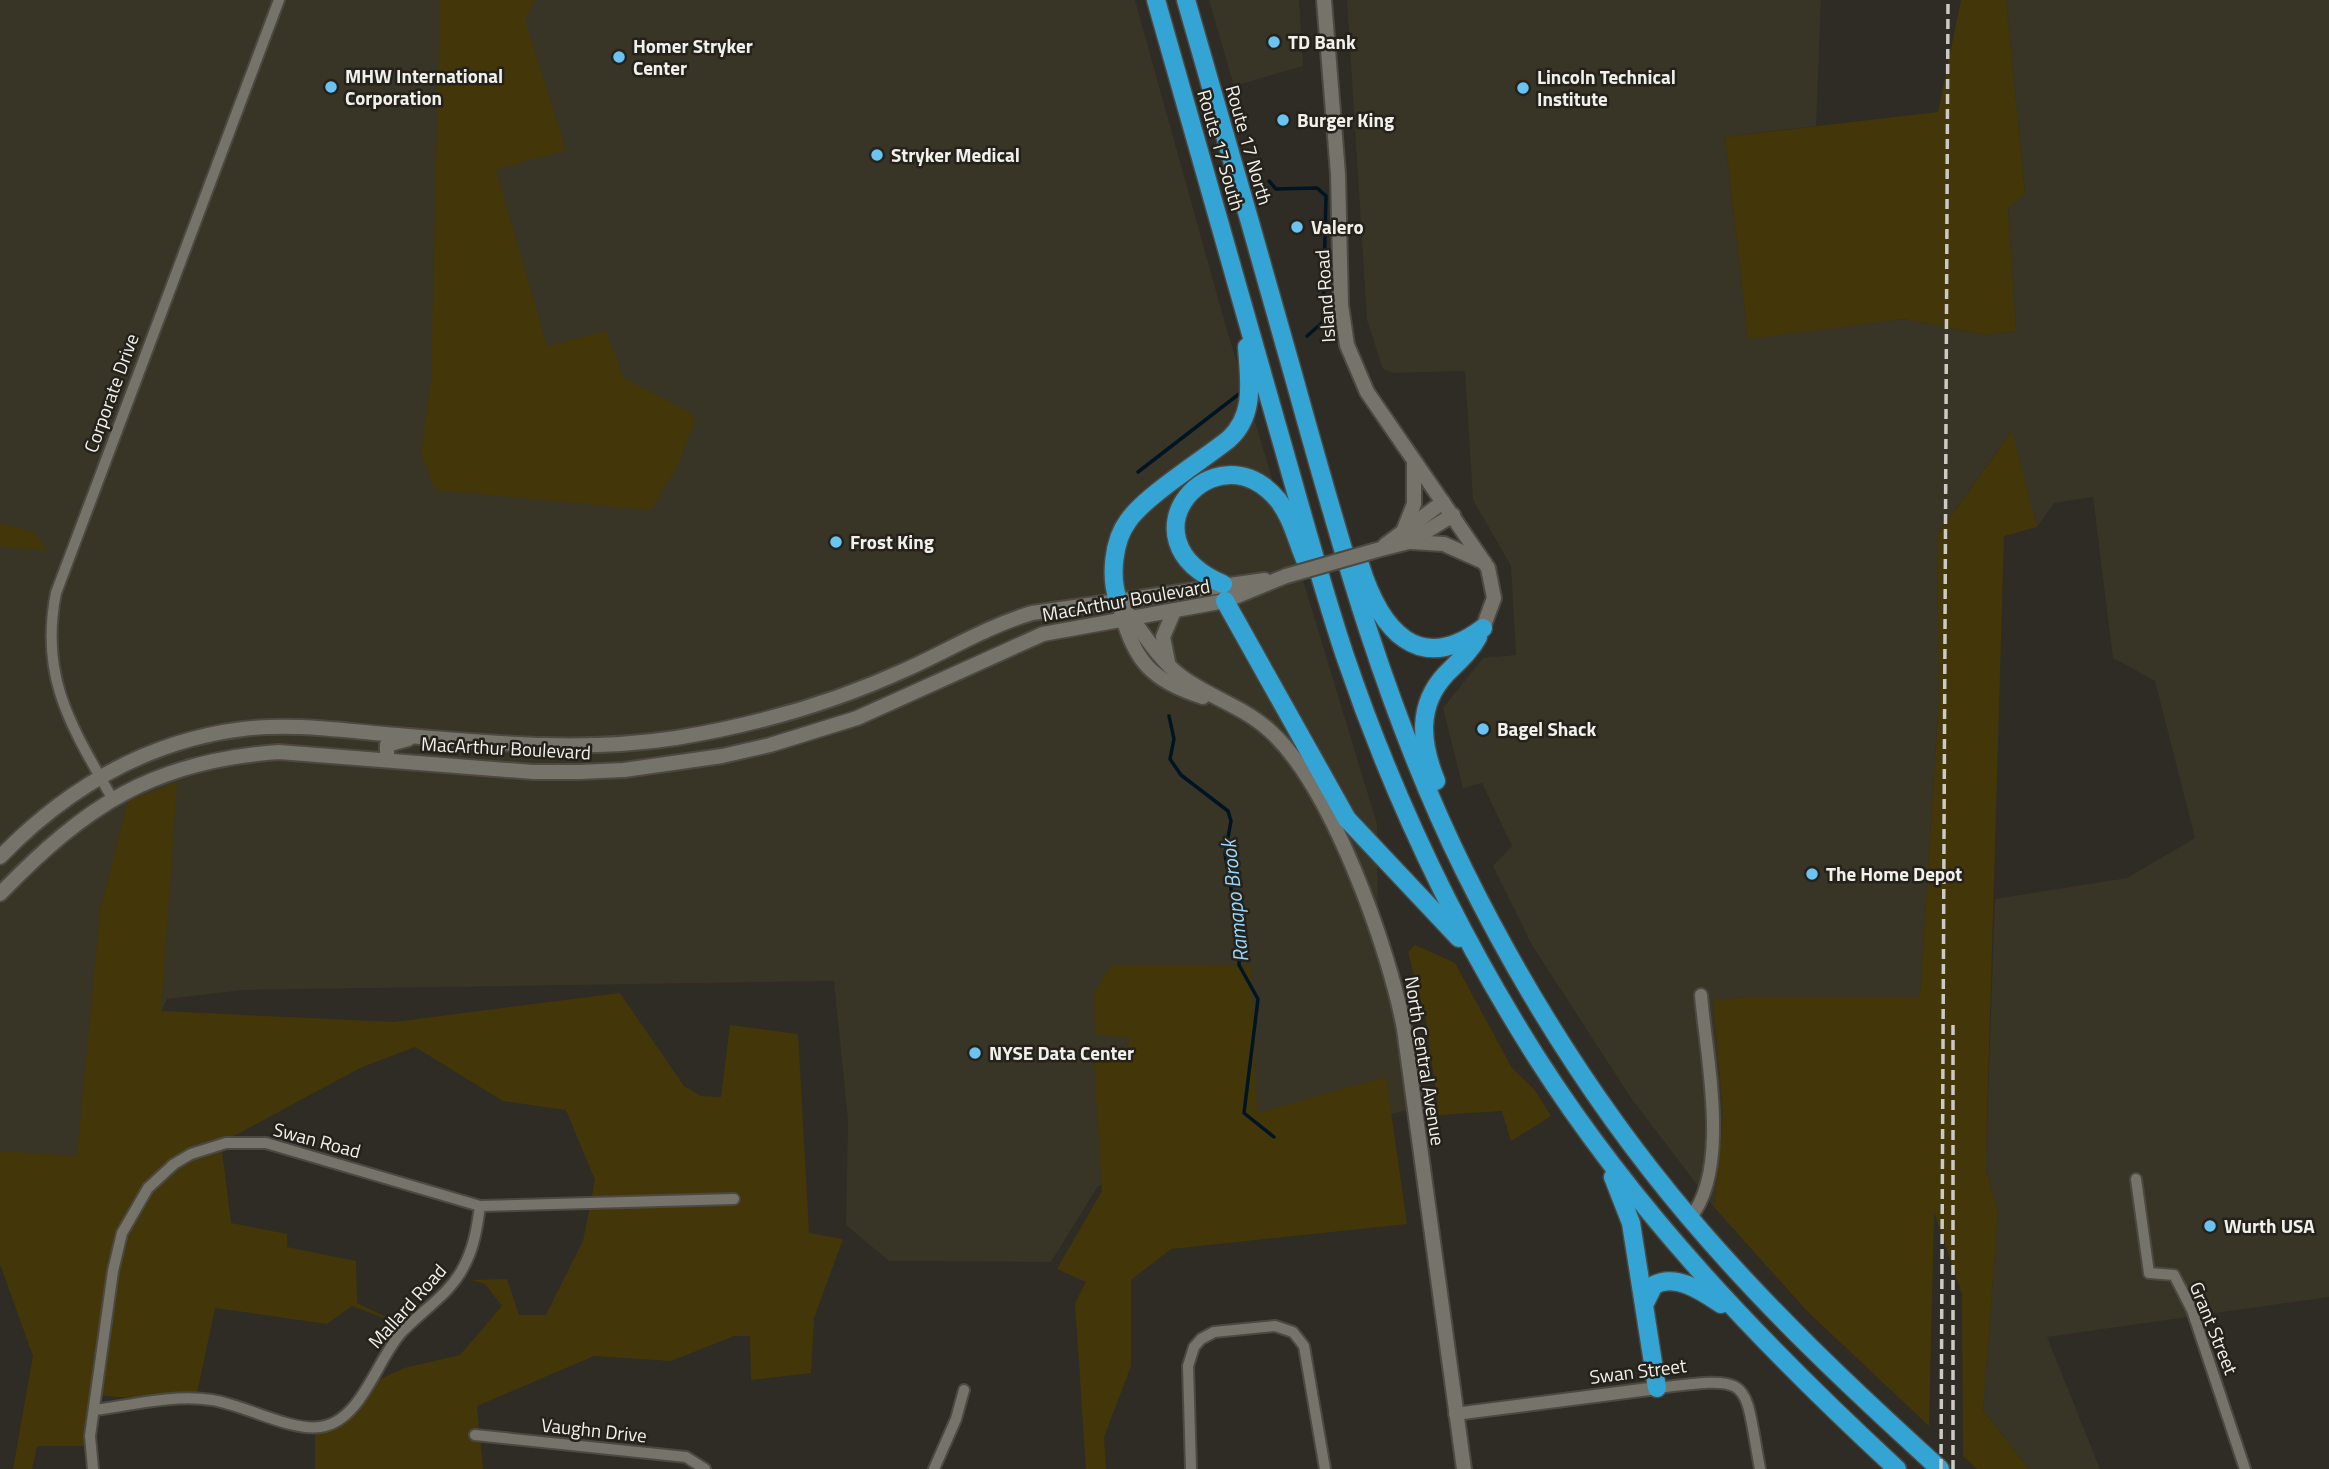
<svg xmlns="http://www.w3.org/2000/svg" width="2329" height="1469" font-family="'Titillium Web',sans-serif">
	<rect width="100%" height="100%" fill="#2e2c24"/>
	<g fill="#383426">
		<path d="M0 0H1135L1224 320 1377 824 1378 927 1414 1109 1377 1117 1276 1148 1098 1186 1051 1262 889 1261 846 1225 848 1120 834 981 243 990 167 999 91 1161 0 1162Z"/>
		<path d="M1209 0H1299L1303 66 1234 86Z"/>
		<path d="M1347 0H1821L1816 126 1725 137 1748 338 1904 319 1987 335 2016 331 2008 209 2025 192 2006 0H2329V1297L2047 1337 2100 1469H2029L1983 1410 1998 1211 1986 1170V1152L1995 899 2127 878 2195 838 2155 681 2113 658 2093 497 2054 503 2037 527 2011 432 1937 535 1939 698 1920 997H1747L1713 1001 1723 1115 1714 1207 1631 1098 1532 945 1493 866 1512 846 1482 783 1463 788 1443 708 1483 658 1516 655 1511 566 1473 500 1465 371 1393 373 1383 369 1367 320Z"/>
	</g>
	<g fill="#433709">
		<path d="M440 0H535L525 20 566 150 496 170 547 346 606 331 624 378 691 413 695 420 678 465 651 510 435 490 421 454 431 379Z"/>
		<path d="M1961 0H2006L2025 193 2008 209 2016 331 1987 335 1904 319 1748 339 1725 137 1938 112Z"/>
		<path d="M2012 431 2037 527 2004 536 1986 1152V1170L1998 1211 1983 1410 2029 1469H1977L1963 1456 1962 1294 1934 1212 1929 1426 1807 1311 1714 1207 1723 1115 1713 1000 1747 997H1920L1939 698 1937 535Z"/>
		<path d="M0 523 34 532 48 551 0 546Z"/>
		<path d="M177 782 161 1011 394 1022 620 993 684 1086 701 1096 721 1097 730 1025 798 1034 809 1233 843 1239 814 1318 811 1373 751 1380 750 1336H734L671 1361 594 1356 477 1406 483 1469H315V1432L344 1423 378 1380 404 1368 460 1355 502 1306 485 1284 471 1280 507 1279 519 1315H546L583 1241 595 1180 566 1110 503 1101 415 1047 360 1068 221 1143 231 1223 287 1234V1247L356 1261 357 1303 407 1327 352 1306 327 1324 215 1308 195 1403 94 1395 88 1446H37L32 1469H13L33 1356 0 1264V1151L77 1156 100 910 128 800Z"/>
		<path d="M1415 945 1455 963 1512 1068 1534 1089 1551 1116 1511 1141 1502 1111 1439 1115 1426 1020 1408 952Z"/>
		<path d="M1111 965 1251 966 1257 1113 1386 1077 1407 1224 1171 1249 1131 1280V1366L1104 1437 1106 1469H1086L1075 1303 1086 1282 1057 1269 1102 1191 1094 1063 1122 1059 1131 1038 1095 1034 1094 994Z"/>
	</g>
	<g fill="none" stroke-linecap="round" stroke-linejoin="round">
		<g stroke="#001523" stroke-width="3.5">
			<path d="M1269 181 1276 189 1317 188 1326 196 1323 322 1307 336"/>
			<path d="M1138 472 1239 394"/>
			<path d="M1169 716 1174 739 1170 759 1181 775 1228 811 1231 821 1225 854 1240 940 1239 965 1258 999 1244 1113 1274 1137"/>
		</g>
		<defs>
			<g id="minor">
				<path d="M112 798C72 727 39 678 56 593L279 0"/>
				<path d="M2136 1179 2149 1273 2174 1275 2192 1310 2245 1469"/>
				<path d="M1657 1388C1755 1376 1743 1377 1760 1469"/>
				<path d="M95 1410C133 1405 174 1394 212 1400 245 1405 289 1431 320 1427 361 1422 376 1361 401 1333 421 1311 449 1295 463 1268 474 1248 477 1228 480 1206"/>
				<path d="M475 1435 686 1457 705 1469"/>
				<path d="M93 1469 90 1436 113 1271 122 1233 148 1188 174 1164 191 1154 226 1143H266L480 1206 734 1199"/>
				<path d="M934 1469 956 1419 964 1390"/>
				<path d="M1191 1469 1188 1366 1194 1347 1201 1339 1214 1332 1275 1326 1293 1332 1304 1346 1325 1469"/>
			</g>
			<g id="tertiary">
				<path d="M1690 1218C1731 1169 1706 1056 1701 995"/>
				<path d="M1455 1414 1657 1388"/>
			</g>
			<g id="secondary">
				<path d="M1324 0 1338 174 1341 305 1347 345 1367 392 1488 568 1494 598 1483 628"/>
				<path d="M1404 529 1414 504V464"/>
				<path d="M1411 542 1444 544 1484 562"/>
				<path d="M1385 545 1443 502"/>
				<path d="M1377 550 1409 542 1453 515"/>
				<path d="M1121 611C1134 661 1152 681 1203 697"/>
				<path d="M1127 612C1144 634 1159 660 1182 677 1209 697 1244 707 1269 730 1331 785 1389 948 1404 1029L1464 1469"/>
				<path d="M1168 662 1163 637 1174 611"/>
				<path d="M387 760V745L408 739"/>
				<path d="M0 857C67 788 146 741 243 729 290 723 338 730 385 734 482 742 579 753 676 738 756 725 833 703 907 669 949 650 988 626 1032 613L1265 580"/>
				<path d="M0 894C86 805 153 761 279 752L533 772H579L624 770 722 756 770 745 857 718 1043 634 1225 601 1286 576"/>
			</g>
			<g id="trunk">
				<path d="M1156 0C1197 143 1237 287 1278 429 1300 505 1320 581 1345 656 1393 797 1457 932 1537 1058 1636 1213 1762 1344 1897 1469"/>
				<path d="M1186 0C1222 125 1258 249 1293 374 1340 543 1386 712 1464 870 1525 993 1600 1112 1689 1217 1766 1308 1852 1389 1940 1469"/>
				<path d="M1360 565C1380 629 1418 677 1483 628"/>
				<path d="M1223 584C1116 539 1215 425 1278 500 1293 519 1297 543 1307 564"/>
				<path d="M1118 600C1110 577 1113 541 1128 521 1145 496 1203 460 1229 439 1256 414 1249 380 1247 347"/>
				<path d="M1225 601 1347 819 1459 938"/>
				<path d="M1436 781C1421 744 1416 706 1446 674 1458 662 1470 652 1478 637"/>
				<path d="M1613 1177 1631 1223 1657 1388"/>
				<path d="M1646 1301 1654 1285C1676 1273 1703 1292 1721 1304"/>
			</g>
		</defs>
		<use href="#minor" stroke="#4b4942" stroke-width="14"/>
		<use href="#tertiary" stroke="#4b4942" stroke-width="16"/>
		<use href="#secondary" stroke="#4b4942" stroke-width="18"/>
		<use href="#trunk" stroke="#4b4942" stroke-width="21"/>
		<use href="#minor" stroke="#76736a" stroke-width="10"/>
		<use href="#tertiary" stroke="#76736a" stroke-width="12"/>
		<use href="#secondary" stroke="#76736a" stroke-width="14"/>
		<use href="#trunk" stroke="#34a4d4" stroke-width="18"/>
		<g stroke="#cbcac4" stroke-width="3.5" stroke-dasharray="10 5" stroke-linecap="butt">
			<path d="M1953 1025V1469"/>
			<path d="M1941 1469 1948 0"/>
		</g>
		<defs>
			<path id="secondary-bridge" d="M1286 576 1377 550"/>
		</defs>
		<use href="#secondary-bridge" stroke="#4b4942" stroke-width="18" stroke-linecap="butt"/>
		<use href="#secondary-bridge" stroke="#76736a" stroke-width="14"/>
	</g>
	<g fill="#6ac3f1" stroke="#24221b" stroke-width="2.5">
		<circle cx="1274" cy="42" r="7"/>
		<circle cx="619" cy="57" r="7"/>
		<circle cx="331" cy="87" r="7"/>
		<circle cx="1523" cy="88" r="7"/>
		<circle cx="1283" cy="120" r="7"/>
		<circle cx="877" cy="155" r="7"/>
		<circle cx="1297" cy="227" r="7"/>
		<circle cx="836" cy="542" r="7"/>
		<circle cx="1483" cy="729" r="7"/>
		<circle cx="1812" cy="874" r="7"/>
		<circle cx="975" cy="1053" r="7"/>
		<circle cx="2210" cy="1226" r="7"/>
	</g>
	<g text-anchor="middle" stroke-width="5" stroke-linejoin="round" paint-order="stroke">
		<g font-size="19" font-weight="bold" fill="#f1f0eb" stroke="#24221b" text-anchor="start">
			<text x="1288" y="49">TD Bank</text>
			<text x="633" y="53">Homer Stryker<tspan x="633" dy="22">Center</tspan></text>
			<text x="345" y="83">MHW International<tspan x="345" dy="22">Corporation</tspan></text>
			<text x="1537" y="84">Lincoln Technical<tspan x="1537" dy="22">Institute</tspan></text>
			<text x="1297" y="127">Burger King</text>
			<text x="891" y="162">Stryker Medical</text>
			<text x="1311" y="234">Valero</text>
			<text x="850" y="549">Frost King</text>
			<text x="1497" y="736">Bagel Shack</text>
			<text x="1826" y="881">The Home Depot</text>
			<text x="989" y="1060">NYSE Data Center</text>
			<text x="2224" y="1233">Wurth USA</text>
		</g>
		<g font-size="19" fill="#f1f0eb" stroke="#24221b">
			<text transform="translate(1249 145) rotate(74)" y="7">Route 17 North</text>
			<text transform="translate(1221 150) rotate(74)" y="7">Route 17 South</text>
			<text transform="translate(1325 296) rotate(-94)" y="7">Island Road</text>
			<text transform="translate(111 393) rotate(-70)" y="7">Corporate Drive</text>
			<text transform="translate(1126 600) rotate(-10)" y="7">MacArthur Boulevard</text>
			<text transform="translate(506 748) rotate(3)" y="7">MacArthur Boulevard</text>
			<text transform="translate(1425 1061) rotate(81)" y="7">North Central Avenue</text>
			<text transform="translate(317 1140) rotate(15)" y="7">Swan Road</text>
			<text transform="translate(407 1306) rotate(-48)" y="7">Mallard Road</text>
			<text transform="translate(2214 1328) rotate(68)" y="7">Grant Street</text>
			<text transform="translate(1638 1371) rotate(-7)" y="7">Swan Street</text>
			<text transform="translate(594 1430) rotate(6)" y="7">Vaughn Drive</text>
		</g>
		<g font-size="21" font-style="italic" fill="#97d9fd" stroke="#24221b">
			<text transform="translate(1235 901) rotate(-96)" y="7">Ramapo Brook</text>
		</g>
	</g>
</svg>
